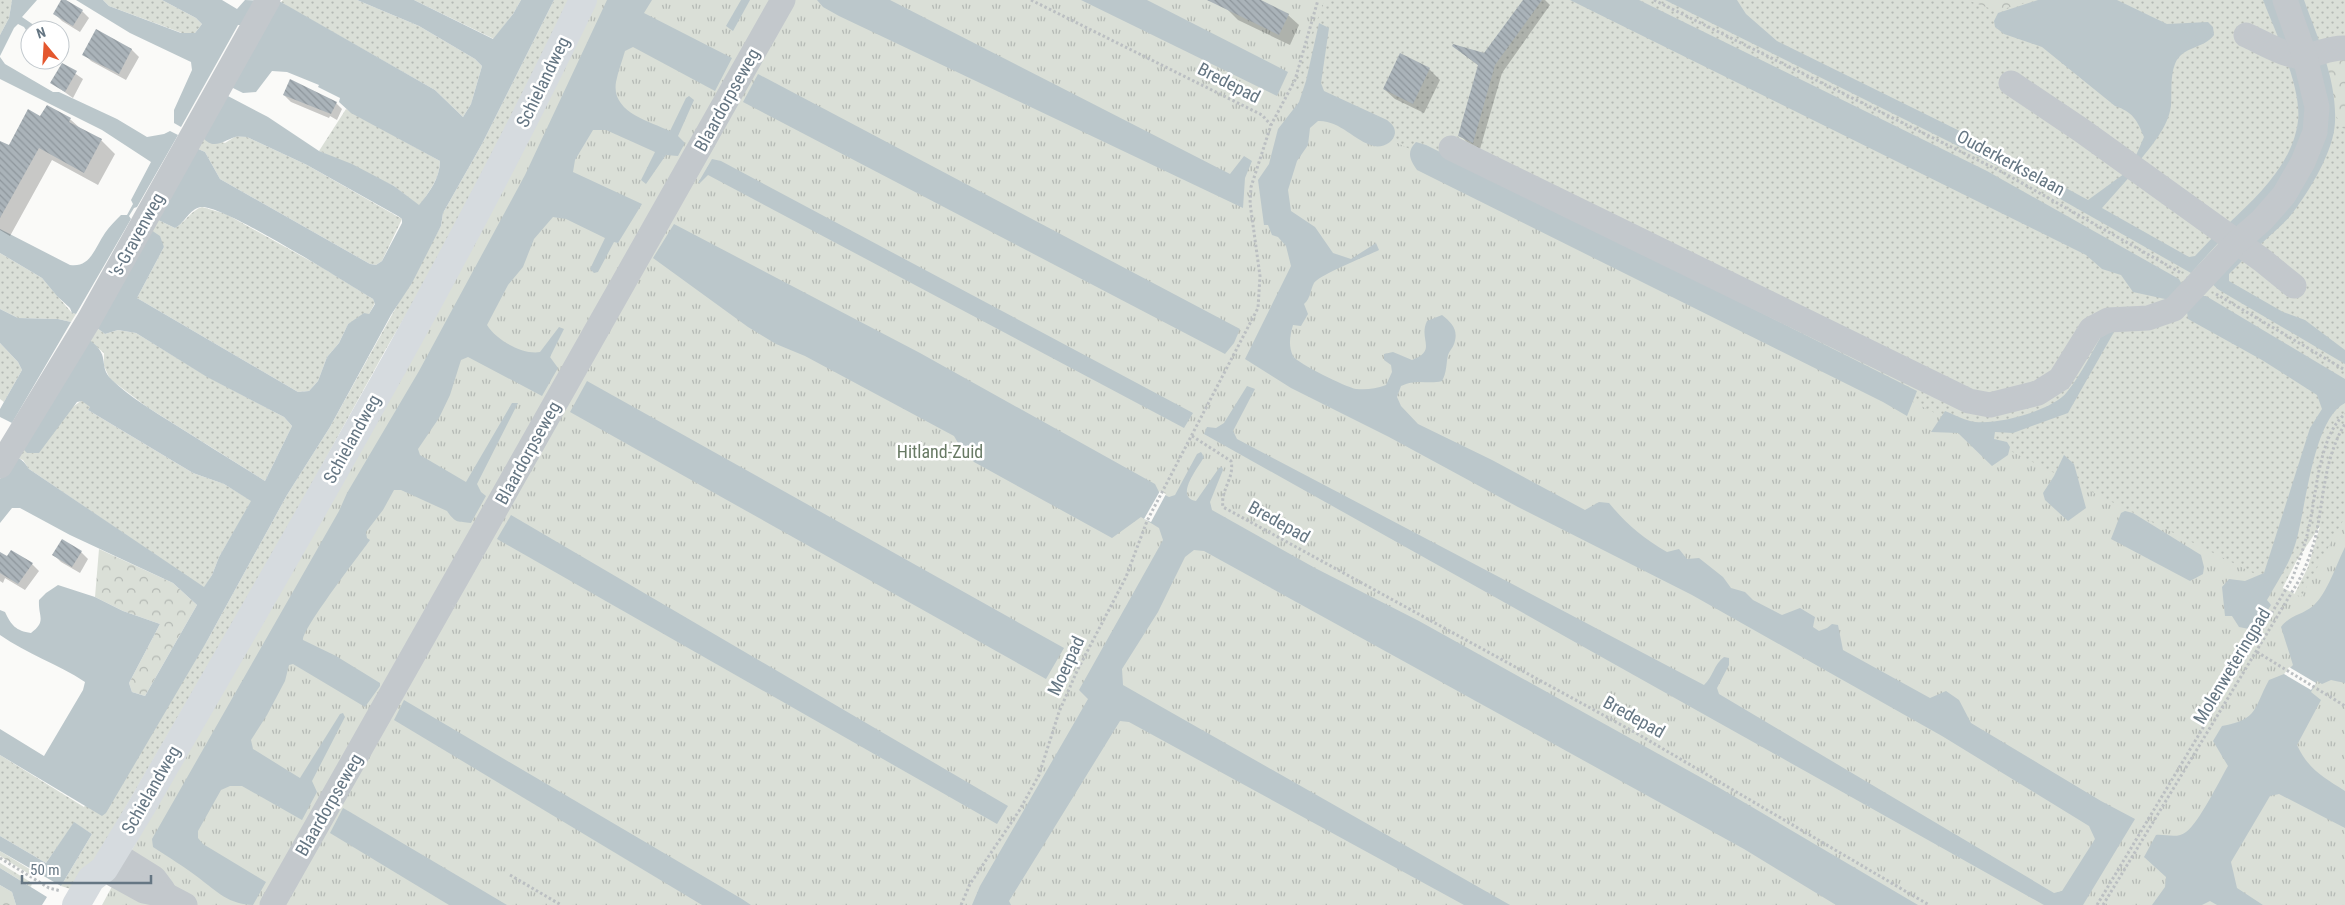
<svg xmlns="http://www.w3.org/2000/svg" width="2345" height="905" font-family="'Roboto Condensed',sans-serif">
	<defs>
		<pattern id="grass-dots" width="8" height="8" patternUnits="userSpaceOnUse" patternTransform="scale(1.25)"><rect width="8" height="8" fill="#dadfd7"/><path d="M2 2h.1M6 6h.1" fill="none" stroke="#b4b9b4" stroke-width="1.8" stroke-linecap="round"/></pattern>
		<pattern id="forest-crowns" width="20" height="18" patternUnits="userSpaceOnUse" patternTransform="scale(1.25)"><rect width="20" height="18" fill="#dadfd7"/><path d="M2 6a3 3 0 1 1 6 0M12 15a3 3 0 1 1 6 0" fill="none" stroke="#b4b9b4"/></pattern>
		<pattern id="park-tufts" width="24" height="20" patternUnits="userSpaceOnUse" patternTransform="scale(1.25)"><rect width="24" height="20" fill="#dadfd7"/><path d="M3 7l-1-3M5 7V3M7 7l1-3M15 17l-1-3M17 17v-4M19 17l1-3" fill="none" stroke="#b4b9b4"/></pattern>
		<pattern id="building-back-hatch" width="6" height="6" patternUnits="userSpaceOnUse" patternTransform="scale(1.25)"><rect width="6" height="6" fill="#aab3b9"/><path d="M-1 5l2 2M0 0l6 6M5-1l2 2" fill="none" stroke="#8e969c"/></pattern>
	</defs>
	<rect width="100%" height="100%" fill="#fafaf8"/>
	<g fill="url(#grass-dots)">
		<path d="M0 0H12L9 18 0 35Z"/>
		<path d="M103 0H162L196 18 202 24 195 33H182L109 6Z"/>
		<path d="M283 0H357L419 26 475 59 482 66 471 104 463 117 435 90 292 9 281 2Z"/>
		<path d="M414 0H521L513 14 494 39Z"/>
		<path d="M554 0H571L462 219 386 349 287 529 77 891 61 886 92 834 74 823 46 863 0 836V755L84 807 207 641 287 495 330 427 441 226 443 213 482 144Z"/>
		<path d="M919 0H2345V547L2321 597H2293L2308 567 2320 526 2297 560 2278 597 860 905H842Z"/>
		<path d="M346 109 440 161C440 178 429 192 419 206L394 186 319 151Z"/>
		<path d="M236 136 247 137 307 165 402 219 382 261 376 265 370 264 220 179 205 152 196 148 203 138 225 143Z"/>
		<path d="M202 207 226 214 323 268 373 299 375 303 369 314 348 324 339 343 327 357 318 381 309 391 298 392 137 298 164 247 151 230 156 219 175 228C186 222 190 211 202 207Z"/>
		<path d="M0 253 42 278 72 313 76 314 71 322 58 319 18 318 0 309Z"/>
		<path d="M93 325 105 334 118 330 136 333 208 377 284 417 292 426 265 481 147 407 110 379 104 366V353L85 337Z"/>
		<path d="M0 343 18 362 22 370 4 402 0 399Z"/>
		<path d="M82 400 91 407 88 410 193 473 224 484 252 501 219 557 212 575 204 588 29 469 23 460 17 458 22 445Z"/>
	</g>
	<g fill="url(#forest-crowns)">
		<path d="M1967 0H2033L1997 11Z"/>
		<path d="M2345 52V132L2334 112 2331 83 2323 54Z"/>
		<path d="M99 549 173 583 197 605 145 696 132 692 129 683 160 624 123 611 95 597Z"/>
		<path d="M0 851 36 873 34 877 0 856Z"/>
		<path d="M0 863 32 883 31 887 0 868Z"/>
		<path d="M0 885 12 892 16 905H0Z"/>
	</g>
	<path fill="url(#park-tufts)" d="M592 0H1325L1290 89 2301 597 2345 517V905H102Z"/>
	<g fill="#bbc7cb">
		<path d="M12 0H37L22 17 41 30H30V36L24 27 18 24 14 28 0 56V35L9 18Z"/>
		<path d="M76 0H103L109 6 181 33H195L202 24 196 18 162 0H222L237 9 245 0 281 2 435 90 463 117 471 104 482 66 475 59 419 26 357 0H414L493 39 513 14 521 0H554L482 144 443 213 441 226 412 283 391 315 330 427 287 495 207 641 106 813 102 816 0 755V729L44 756 83 690 85 682C58 664 27 654 0 635V610L5 612C11 625 16 631 31 633 47 621 38 617 39 600L46 593 58 585 95 597 123 611 160 624 129 683 132 692 145 696 197 605 173 583 70 535 20 508H12L0 523V479L12 458C21 457 24 462 29 469L204 587 212 575 219 557 251 501 224 484 193 473 88 410 90 407 82 401 77 402 39 453H27L23 449 85 337C114 355 96 365 112 380 130 397 153 411 174 424 204 443 235 462 265 481L292 426 284 417 207 377 136 333 118 330 105 334 93 325 151 230 160 236 164 247 137 298 298 392 309 391 318 381 327 357 339 343 348 324 364 313 369 314 375 304 373 299C348 284 223 204 201 207 189 209 185 223 175 228L156 219 196 148 205 152 220 179 370 264 376 265 382 261 402 223V219L398 216 307 165 247 137C243 137 238 136 235 137 223 141 214 150 203 138L226 95 268 117 319 151 352 164 394 186 419 205C429 193 440 178 440 161L351 113 339 102 340 98 318 87 319 85 287 72 272 71 256 92 243 93 231 87 247 25H238L181 127 174 123V110L192 70 191 62 130 33Z"/>
		<path d="M607 0H652L644 13 732 58 715 91 633 47 625 51C622 61 618 72 616 82 611 112 648 121 670 131L686 98 689 96 694 100 678 136 685 143 678 156 666 155 646 184 641 180 655 152 606 130H593L575 160 573 172 642 204 618 243 614 242 598 272 594 273 590 269 605 238 566 219 553 217 534 239 523 267 508 285 487 325C496 340 523 355 540 352L559 327 564 329 550 357 558 368 542 396 468 357 461 360 450 395 439 418 418 449 420 455 466 482 512 403H518L477 484 481 492 486 496 471 523C458 521 456 524 447 511L401 490H394L383 510 366 532 367 538 370 540C360 554 302 629 303 640L336 656 380 683V686L365 707 293 664 289 665 285 681 267 715 251 740 253 749 300 778 340 714 343 713 345 717 312 781 317 792 302 820 242 786H230L221 790 198 831V838L203 844 266 882 253 905C230 905 216 891 199 878 185 867 168 857 153 847L152 839 339 511 347 493 419 371 525 175Z"/>
		<path d="M741 0H750L733 31 726 26Z"/>
		<path d="M817 0H890L1230 174 1244 156 1252 161 1245 178 1243 208 839 16 823 7Z"/>
		<path d="M1081 0H1147L1288 72 1277 96Z"/>
		<path d="M1570 0H1639L1987 171 2179 279C2185 291 2193 297 2206 296L2345 379V403C2312 420 2306 511 2295 545 2289 565 2277 582 2267 600L2271 605 2260 623 2249 629 2239 627 2232 616H2225L2222 587 2229 579 2245 581 2264 573 2310 428 2322 409 2317 395 2262 360 2188 319 2187 312 2165 299 2133 292 2121 275 2102 269 2086 255Z"/>
		<path d="M1665 0H1737L1746 14 1777 41 1976 139 2088 200 2128 171 2132 174 2102 208 2189 257 2195 256 2213 237 2219 242 2191 273 2032 183Z"/>
		<path d="M2038 0H2117L2167 24 2208 22 2213 27 2214 35C2204 49 2182 46 2175 64 2170 76 2172 93 2171 106 2168 128 2151 146 2138 163L2134 160 2144 137C2137 120 2133 112 2115 106L2042 47 2004 34 1995 27 1994 21 1998 13Z"/>
		<path d="M2263 0H2274L2296 61 2309 118 2284 177 2256 210 2234 230 2229 223C2258 196 2293 163 2298 121 2302 88 2275 31 2263 0Z"/>
		<path d="M2294 0H2304C2318 39 2337 80 2335 122 2334 151 2309 192 2291 215 2282 226 2270 235 2261 244L2251 243 2320 153Z"/>
		<path d="M1319 23 1329 28 1321 83 1324 91 1387 120C1392 124 1395 127 1395 133 1394 142 1383 148 1374 146 1354 141 1340 120 1318 121L1310 128 1308 145 1297 161 1288 190 1291 211 1315 227 1333 253 1351 259 1376 243 1379 250C1367 256 1319 275 1314 283 1310 290 1311 298 1304 304L1308 314 1301 326 1293 325C1290 336 1288 345 1293 356 1298 364 1346 387 1356 389 1367 390 1375 389 1386 385L1392 372 1391 365 1384 360V354L1393 352 1412 360C1438 350 1418 340 1427 321L1442 315C1452 323 1459 330 1454 344 1453 348 1449 351 1448 355 1446 364 1447 372 1442 381 1427 385 1418 378 1401 386L1397 397 1401 406 1418 424 1492 460 1585 510 1599 502 1609 503C1626 524 1643 538 1667 552L1679 549 1687 559 1699 558 1723 577 1731 588 1745 592 1753 600 1782 615 1800 608 1815 617 1813 627 1819 631 1827 628 1832 624 1838 625 1843 650 1930 698 1946 691 1959 700 1971 723 2101 801 2135 819 2083 905H2044L1204 434 1207 427 1216 428 1224 423 1247 386 1255 389 1233 431 1237 439 1704 685C1713 677 1714 664 1724 657L1729 658V665L1717 688 1719 694 2054 893 2062 891 2095 839 2089 826 1942 736 1692 595 1518 507 1389 437 1291 388 1245 359 1291 266 1286 246 1278 237 1272 235 1268 225H1264L1258 180 1269 164 1278 129 1299 102 1306 81Z"/>
		<path d="M0 57 5 64 53 92H59L117 119 147 137 164 134 170 131 178 135 137 207 134 208 129 216 131 219 76 314 72 313 70 308 57 296 42 278 0 253V229L70 265C91 268 95 247 105 233 109 227 115 221 121 215H127L133 204 131 200 151 162 102 130 0 79Z"/>
		<path d="M758 74 1240 329 1234 343 1225 354 743 102Z"/>
		<path d="M1416 142 1426 145 1917 391 1907 416 1883 402 1417 170C1410 160 1406 152 1416 142Z"/>
		<path d="M712 159 721 161 1193 413 1184 428 708 175 700 183H698Z"/>
		<path d="M674 224 920 353 1155 484 1159 492 1169 497 1175 495 1197 454 1201 452 1204 457C1198 468 1174 497 1196 501L1219 468 1222 467 1223 470 1210 502 1212 510 1315 568 1419 621 1718 787 1918 905H1836L1744 849 1204 551 1194 550 1185 557 1158 612 1122 669 1123 685 1510 905H1464L1129 722 1120 721 1009 901 1011 905H972L980 886 1088 699 1079 690 1163 540 1159 528 1141 517 1112 538 974 462 961 448 954 436 805 356 776 344 748 327 653 258Z"/>
		<path d="M2237 254 2243 260 2229 274V281L2283 312 2305 320 2345 350V364L2219 290 2211 283Z"/>
		<path d="M0 309 18 318 58 319 71 322 12 423 0 417V409L22 370 18 362 0 343Z"/>
		<path d="M2114 332 2068 413 2013 433 1995 432 1994 439 2007 442 2010 447 2008 455 1992 466 1958 433 1931 432 1945 411C1953 414 1962 419 1970 421 1993 427 2052 411 2067 392 2081 375 2092 352 2103 333Z"/>
		<path d="M587 381 1064 648 1046 679 570 412Z"/>
		<path d="M2064 455 2074 464 2086 508 2068 521 2045 500 2043 493 2054 476Z"/>
		<path d="M2125 511 2133 513 2201 555 2204 567 2203 574 2190 581 2111 539 2121 513Z"/>
		<path d="M511 515 1008 806 997 824 497 539Z"/>
		<path d="M2345 547V683L2331 680 2322 684 2317 681 2311 692 2321 700 2297 745C2308 769 2323 777 2345 791V828L2279 794 2270 796 2231 862 2237 888 2263 905H2217L2210 901 2202 905H2152L2165 887 2166 877 2144 857 2156 835C2165 834 2178 839 2186 832 2199 823 2219 781 2228 766L2213 741 2222 726C2259 719 2253 709 2269 680L2284 674 2293 665 2281 627C2290 615 2302 615 2313 606 2327 594 2337 563 2345 547Z"/>
		<path d="M404 700 742 899 751 905H702L394 720Z"/>
		<path d="M343 808 350 812 507 905H449L330 833Z"/>
		<path d="M74 822 92 834 61 886 0 851V836L46 863Z"/>
		<path d="M0 868 47 897 42 905H16L12 892 0 885Z"/>
	</g>
	<g fill="#fafaf8">
		<path d="M1160 491 1166 494 1151 522 1144 519Z"/>
		<path d="M2289 667 2316 683 2311 690 2284 674Z"/>
	</g>
	<g fill="#0003">
		<path d="M63 0 82 11 89 18 80 32 62 21 55 14Z"/>
		<path d="M1231 0H1258L1288 15 1299 25 1290 45 1238 20 1227 9Z"/>
		<path d="M1524 0H1545L1550 5 1502 73 1480 149 1467 142 1460 135 1479 66 1453 46 1485 55Z"/>
		<path d="M96 31 132 50 139 57 126 80 91 61 84 54Z"/>
		<path d="M63 65 83 79 73 98 52 83Z"/>
		<path d="M1429 69 1440 80 1424 113 1395 99 1384 89Z"/>
		<path d="M284 95 336 103 342 109 337 120 330 116 329 118 291 102Z"/>
		<path d="M47 106 71 120 81 129 101 140 115 154 98 185 52 160 10 236 0 230V143L9 147 41 117Z"/>
		<path d="M81 552 88 559 80 573 61 562 54 555Z"/>
		<path d="M0 553 7 558 32 564 39 571 25 590 5 578 3 583 0 581Z"/>
	</g>
	<g fill="url(#building-back-hatch)">
		<path d="M61 0H66L83 10 73 26 53 14Z"/>
		<path d="M1207 0H1261L1289 14 1279 35Z"/>
		<path d="M1523 0H1542L1495 65 1473 143 1458 136 1478 65 1452 46 1453 44 1484 53Z"/>
		<path d="M96 29 132 49 119 74 82 55Z"/>
		<path d="M1400 53 1430 68 1413 104 1383 89Z"/>
		<path d="M62 63 77 71 65 92 50 83Z"/>
		<path d="M290 79 337 102 331 114 283 95Z"/>
		<path d="M47 105 71 118 69 122 102 139 84 173 39 148 0 218V141L9 145 28 109 40 116Z"/>
		<path d="M62 539 82 551 72 567 52 555Z"/>
		<path d="M11 550 33 563 18 584 0 573V552L7 556Z"/>
	</g>
	<g fill="none" stroke-linecap="round" stroke-linejoin="round">
		<g stroke="#bbbfc2" stroke-width="3" stroke-dasharray="2.5 2.5" stroke-linecap="butt">
			<path d="M1031 0 1262 115 1271 125"/>
			<path d="M1654 0 2004 173 2181 273"/>
			<path d="M2216 294 2345 370"/>
			<path d="M1192 436 1231 461C1235 478 1220 490 1223 507L1636 733 1929 905"/>
			<path d="M2257 652 2345 706"/>
			<path d="M0 858 49 888 61 891"/>
			<path d="M510 875 561 905"/>
			<path d="M961 905 970 884 1019 811 1039 775 1059 712 1077 671 1126 577 1147 521 1258 308 1260 276 1250 203 1251 187 1271 125 1295 80 1318 0"/>
			<path d="M2097 905 2292 579C2299 561 2305 545 2309 527 2316 496 2319 435 2345 414"/>
			<path d="M2103 905 2298 582C2306 567 2312 551 2316 535 2324 497 2324 458 2345 424"/>
		</g>
		<g stroke="#c3c8cc" stroke-width="25">
			<path d="M2246 35C2260 41 2291 60 2306 56 2319 54 2331 47 2345 48"/>
			<path d="M2011 83 2081 130 2262 260 2294 286"/>
			<path d="M1451 148 1969 401 1990 405 2038 393 2060 379 2091 329 2108 320 2148 318 2174 309 2236 243 2262 220 2284 195 2303 162 2315 132 2317 107 2305 57 2285 0"/>
			<path d="M0 466 89 320 268 0"/>
			<path d="M114 853 154 878 163 890"/>
			<path d="M104 869 144 891 168 896 185 905"/>
			<path d="M272 905 783 0"/>
		</g>
		<path stroke="#d6dbdf" stroke-width="28" d="M76 905 91 879 104 869 141 808C294 542 451 277 583 0"/>
	</g>
	<g text-anchor="middle" stroke-width="5" stroke-linejoin="round" paint-order="stroke">
		<g font-size="18" fill="#657683" stroke="#fff">
			<text transform="translate(543 82) rotate(-64)" y="6">Schielandweg</text>
			<text transform="translate(1229 83) rotate(27)" y="6">Bredepad</text>
			<text transform="translate(727 100) rotate(-61)" y="6">Blaardorpseweg</text>
			<text transform="translate(2011 163) rotate(28)" y="6">Ouderkerkselaan</text>
			<text transform="translate(137 235) rotate(-61)" y="6">'s-Gravenweg</text>
			<text transform="translate(352 439) rotate(-61)" y="6">Schielandweg</text>
			<text transform="translate(528 453) rotate(-61)" y="6">Blaardorpseweg</text>
			<text transform="translate(1279 522) rotate(29)" y="6">Bredepad</text>
			<text transform="translate(1066 666) rotate(-65)" y="6">Moerpad</text>
			<text transform="translate(2232 666) rotate(-59)" y="6">Molenweteringpad</text>
			<text transform="translate(1634 717) rotate(29)" y="6">Bredepad</text>
			<text transform="translate(151 790) rotate(-60)" y="6">Schielandweg</text>
			<text transform="translate(329 805) rotate(-60)" y="6">Blaardorpseweg</text>
		</g>
		<g font-size="18" fill="#687a64" stroke="#fff">
			<text x="940" y="458">Hitland-Zuid</text>
		</g>
	</g>
	<g transform="translate(45 45) rotate(342)"><circle r="24" fill="#ffffff" stroke="#c1c8cd"/>
	<path d="M0-4L9 19L0 12L-9 19Z" fill="#e4572e"/>
	<text y="-8" font-size="14" font-weight="bold" text-anchor="middle" fill="#657683">N</text>
	</g>
	<path d="M22 875v8h129v-8" fill="none" stroke="#657683" stroke-width="2.5"/>
	<text x="30" y="875" font-size="15" fill="#657683" stroke="#ffffff" stroke-width="4" paint-order="stroke">50 m</text>
</svg>
